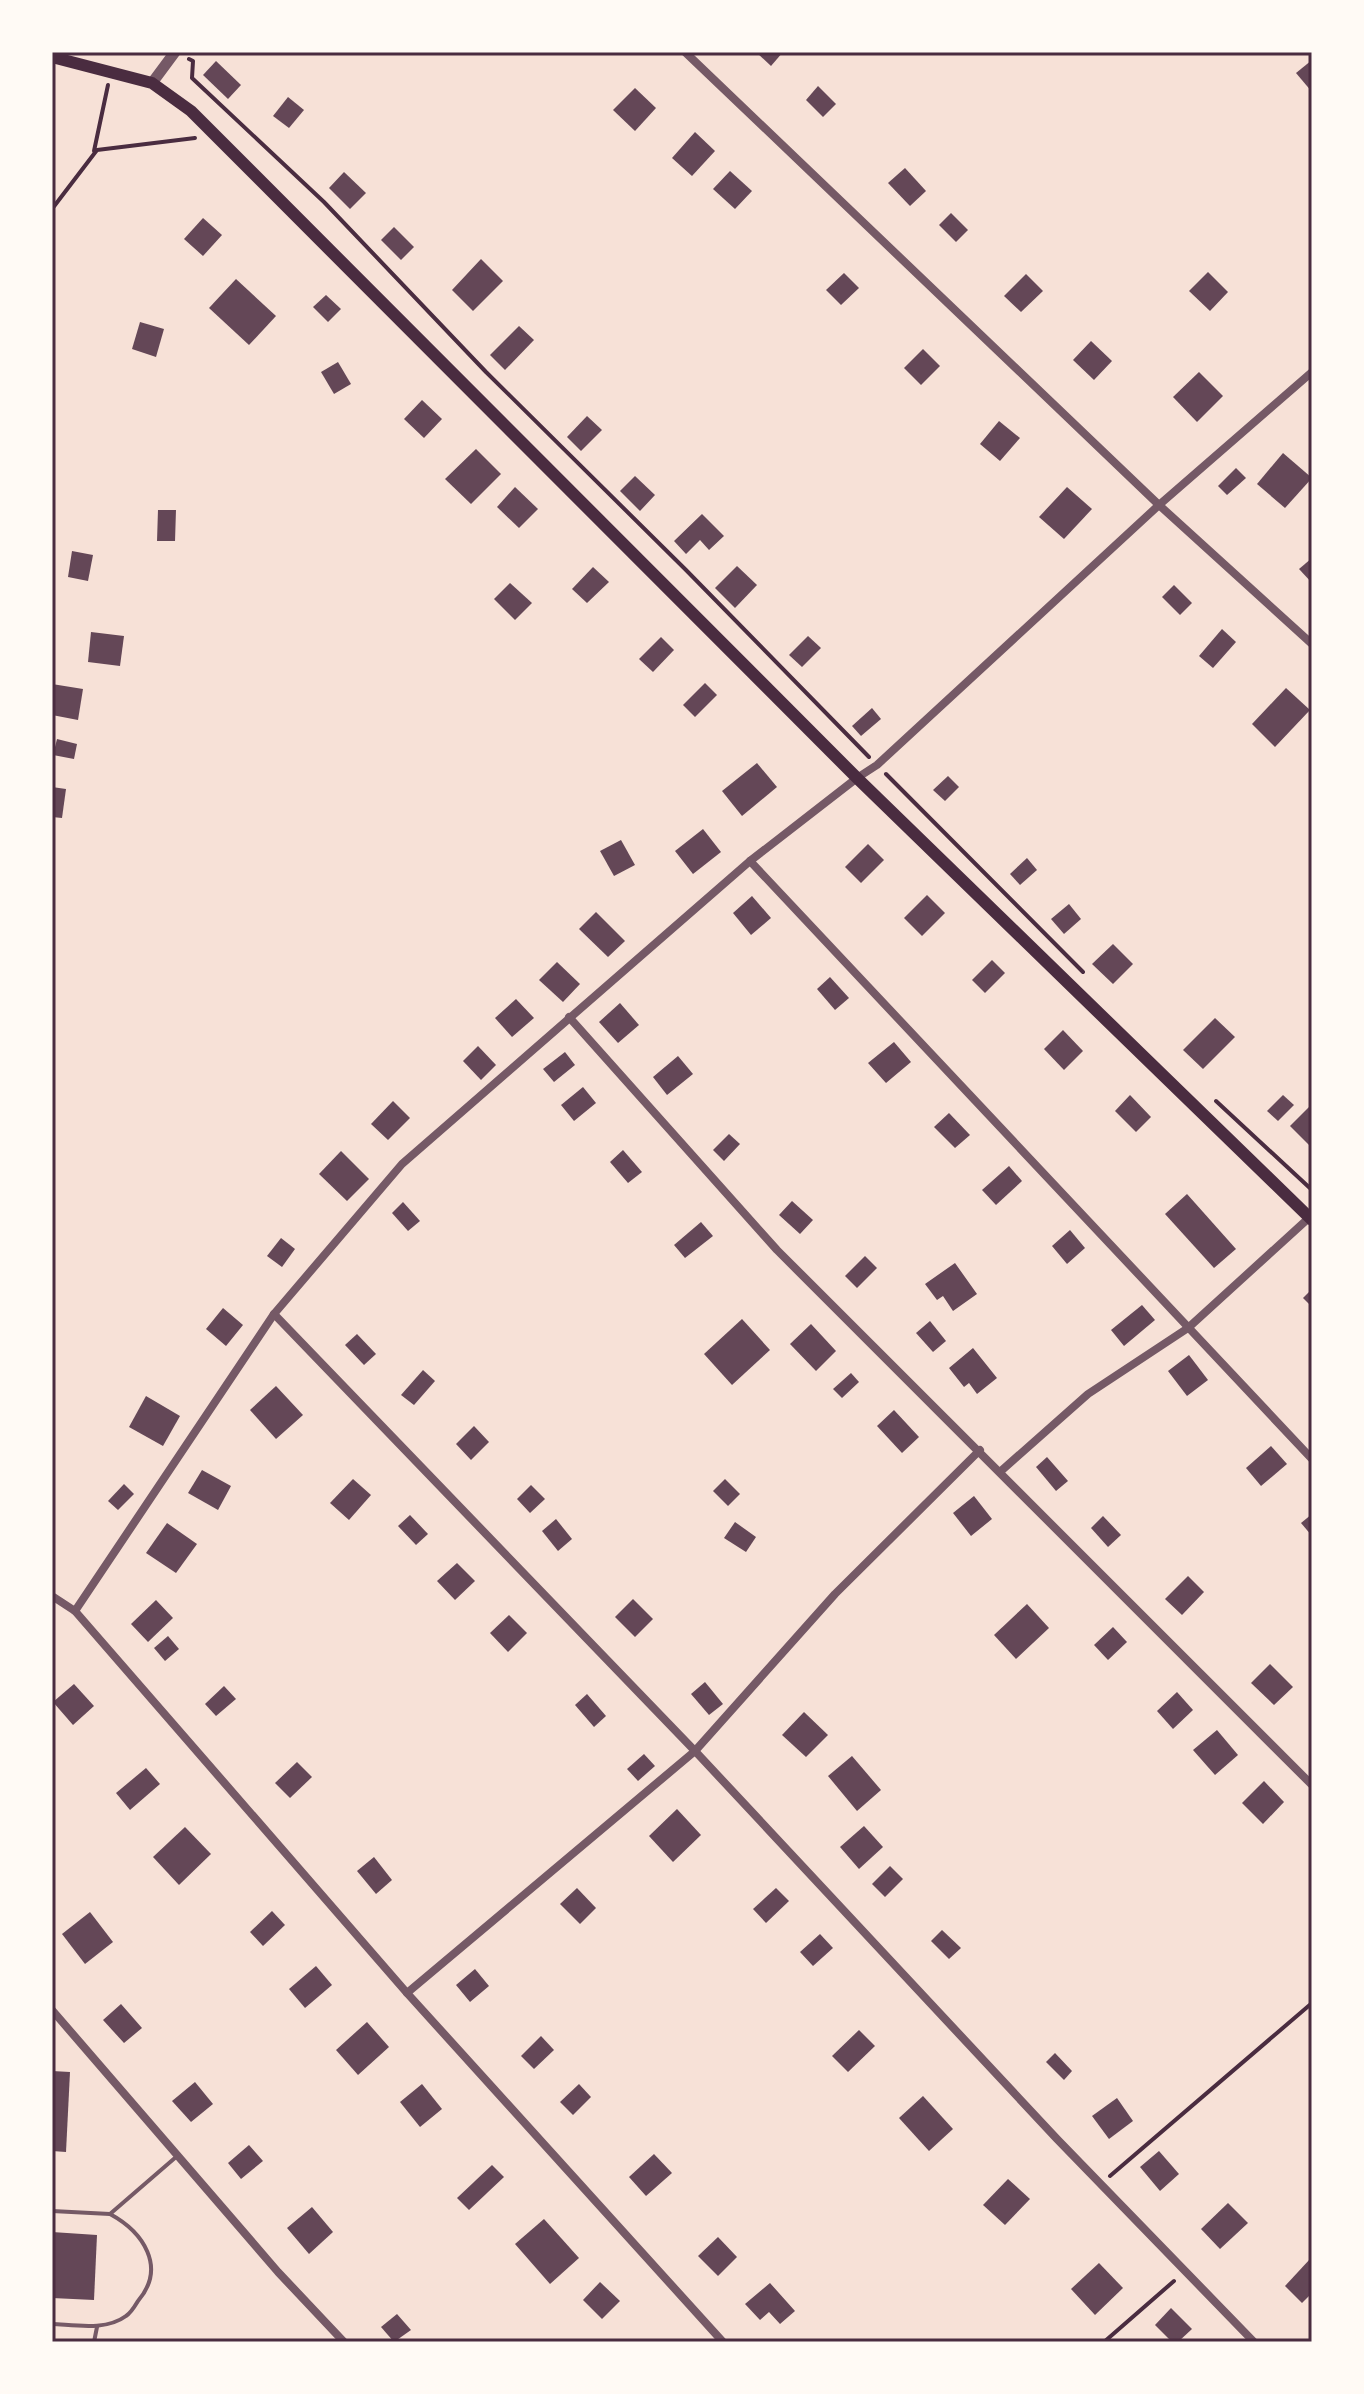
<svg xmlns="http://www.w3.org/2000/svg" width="1364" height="2394" font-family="'Noto Sans',sans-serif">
	<rect width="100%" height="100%" fill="#f7e1d7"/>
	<g fill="#644757">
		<path d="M756 52H783L771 66Z"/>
		<path d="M1312 60V92L1296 73Z"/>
		<path d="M216 61 241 85 228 99 203 75Z"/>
		<path d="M818 86 836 104 823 117 806 100Z"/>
		<path d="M635 88 656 108 635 131 613 110Z"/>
		<path d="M288 97 304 110 289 128 273 116Z"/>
		<path d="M695 132 715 151 692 176 672 158Z"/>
		<path d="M905 168 926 191 910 206 888 183Z"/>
		<path d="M730 171 752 191 735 209 713 189Z"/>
		<path d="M344 172 366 193 350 209 329 188Z"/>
		<path d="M951 213 968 230 956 242 939 225Z"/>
		<path d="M203 218 222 235 203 256 184 239Z"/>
		<path d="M394 227 414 247 401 260 381 240Z"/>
		<path d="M481 259 503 281 473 311 452 290Z"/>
		<path d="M1208 272 1228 292 1210 311 1189 291Z"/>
		<path d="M844 273 859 288 841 305 826 290Z"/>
		<path d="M1026 274 1043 291 1021 312 1004 296Z"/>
		<path d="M236 279 276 316 249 345 209 308Z"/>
		<path d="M326 295 341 309 328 322 313 307Z"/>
		<path d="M140 322 164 329 156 357 132 349Z"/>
		<path d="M519 326 534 340 505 370 490 355Z"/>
		<path d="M1091 341 1112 361 1094 380 1073 360Z"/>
		<path d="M923 349 940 366 921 385 904 368Z"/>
		<path d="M338 362 351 384 334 394 321 372Z"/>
		<path d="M1199 372 1223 396 1197 422 1173 397Z"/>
		<path d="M422 400 442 419 424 438 404 419Z"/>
		<path d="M587 416 602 430 581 451 567 437Z"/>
		<path d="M999 421 1020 438 1000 461 980 444Z"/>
		<path d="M476 449 501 474 471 504 445 479Z"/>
		<path d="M1283 453 1312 478 1285 508 1257 484Z"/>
		<path d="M1236 468 1246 478 1227 495 1218 486Z"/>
		<path d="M635 476 655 495 640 511 620 491Z"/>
		<path d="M515 487 538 509 519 528 497 507Z"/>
		<path d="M1067 487 1092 509 1064 539 1039 517Z"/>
		<path d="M158 510H176L175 541H157Z"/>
		<path d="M702 514 724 536 709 550 700 540 686 554 674 541Z"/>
		<path d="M72 551 93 555 88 581 68 577Z"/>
		<path d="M1312 558V583L1299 569Z"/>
		<path d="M737 566 757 585 735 608 715 588Z"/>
		<path d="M593 567 609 582 587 603 572 589Z"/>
		<path d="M510 583 532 603 515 620 494 599Z"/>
		<path d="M1174 585 1192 603 1180 615 1162 597Z"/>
		<path d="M1222 629 1236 642 1213 668 1199 656Z"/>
		<path d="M91 632 124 636 120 666 88 662Z"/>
		<path d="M808 636 821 648 802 667 789 655Z"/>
		<path d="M661 637 674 650 653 672 639 659Z"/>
		<path d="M705 683 717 695 695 717 683 705Z"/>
		<path d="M52 684 83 689 78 720 52 715Z"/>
		<path d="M1286 688 1310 710 1275 747 1252 724Z"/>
		<path d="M872 708 881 719 861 736 852 726Z"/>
		<path d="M57 739 77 744 74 759 53 755Z"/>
		<path d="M757 763 777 787 742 816 722 791Z"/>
		<path d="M948 776 959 787 945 801 933 790Z"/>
		<path d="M52 787 66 789 62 818 52 817Z"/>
		<path d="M703 829 721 852 693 874 675 851Z"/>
		<path d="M621 840 635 865 614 876 600 851Z"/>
		<path d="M868 844 884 860 861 883 845 867Z"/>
		<path d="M1027 858 1037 870 1020 885 1010 874Z"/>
		<path d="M927 895 945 913 922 936 904 918Z"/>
		<path d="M752 896 771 918 751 935 733 913Z"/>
		<path d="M1069 904 1081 919 1064 934 1051 919Z"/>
		<path d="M596 912 625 941 608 957 579 929Z"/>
		<path d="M1113 944 1133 964 1113 984 1092 964Z"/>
		<path d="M992 960 1005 973 985 993 972 980Z"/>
		<path d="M557 962 580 984 563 1002 539 980Z"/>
		<path d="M830 977 849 998 835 1010 817 989Z"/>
		<path d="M516 999 534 1018 512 1037 495 1018Z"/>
		<path d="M620 1003 639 1025 618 1043 599 1022Z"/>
		<path d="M1215 1018 1235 1037 1203 1069 1183 1050Z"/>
		<path d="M1063 1030 1083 1051 1064 1070 1044 1049Z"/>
		<path d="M894 1042 911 1062 886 1083 868 1063Z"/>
		<path d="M478 1046 496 1065 481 1080 463 1061Z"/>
		<path d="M565 1052 575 1065 554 1082 543 1069Z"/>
		<path d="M678 1056 693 1074 667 1095 653 1077Z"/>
		<path d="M583 1087 596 1103 574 1121 561 1105Z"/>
		<path d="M1130 1095 1151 1117 1136 1132 1115 1111Z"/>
		<path d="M1283 1095 1294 1105 1278 1121 1267 1111Z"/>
		<path d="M393 1101 410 1118 388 1140 371 1124Z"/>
		<path d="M1310 1106 1312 1108V1148L1290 1126Z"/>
		<path d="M949 1113 970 1135 955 1148 934 1127Z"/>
		<path d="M729 1134 740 1144 724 1161 713 1150Z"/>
		<path d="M623 1150 642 1172 628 1183 610 1162Z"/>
		<path d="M341 1151 369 1179 347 1201 319 1174Z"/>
		<path d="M1009 1166 1022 1181 996 1205 982 1190Z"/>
		<path d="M1187 1194 1236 1249 1214 1268 1165 1214Z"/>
		<path d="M792 1201 813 1220 800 1234 779 1215Z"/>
		<path d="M403 1202 420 1221 408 1231 392 1213Z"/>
		<path d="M701 1222 713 1236 685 1258 674 1245Z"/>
		<path d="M1070 1230 1085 1248 1067 1264 1052 1246Z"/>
		<path d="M281 1238 295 1249 282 1267 267 1256Z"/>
		<path d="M865 1256 877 1268 857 1288 845 1276Z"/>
		<path d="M955 1263 977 1294 953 1311 943 1296 937 1300 925 1284Z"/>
		<path d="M1312 1289V1307L1303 1298Z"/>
		<path d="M1142 1305 1155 1320 1124 1346 1111 1330Z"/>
		<path d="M223 1308 243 1325 226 1346 206 1329Z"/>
		<path d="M742 1319 770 1350 732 1385 704 1354Z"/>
		<path d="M930 1321 946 1341 933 1352 916 1333Z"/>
		<path d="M811 1324 836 1351 816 1371 790 1344Z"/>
		<path d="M357 1334 376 1354 364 1365 345 1345Z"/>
		<path d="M973 1348 997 1378 977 1394 969 1383 964 1387 949 1368Z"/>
		<path d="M1189 1355 1208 1380 1187 1396 1168 1371Z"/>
		<path d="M423 1370 435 1381 414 1405 401 1395Z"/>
		<path d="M851 1373 859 1382 842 1398 833 1389Z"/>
		<path d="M276 1386 303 1415 276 1439 250 1410Z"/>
		<path d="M146 1396 180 1416 163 1446 129 1427Z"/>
		<path d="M894 1410 919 1437 902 1453 877 1426Z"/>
		<path d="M474 1426 489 1442 471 1460 456 1444Z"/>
		<path d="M1271 1446 1287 1464 1261 1486 1246 1468Z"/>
		<path d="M1047 1457 1068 1481 1056 1491 1036 1467Z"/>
		<path d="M202 1470 231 1486 218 1510 188 1493Z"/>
		<path d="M353 1479 371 1495 349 1520 330 1503Z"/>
		<path d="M725 1479 740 1494 728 1506 713 1491Z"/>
		<path d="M124 1484 134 1494 118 1510 108 1501Z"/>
		<path d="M531 1485 545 1499 530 1513 517 1499Z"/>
		<path d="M974 1496 992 1519 971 1536 953 1513Z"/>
		<path d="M1312 1514V1536L1301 1523Z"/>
		<path d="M410 1515 428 1534 416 1545 398 1526Z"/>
		<path d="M1103 1516 1121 1535 1108 1547 1091 1528Z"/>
		<path d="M556 1519 572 1539 558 1551 542 1531Z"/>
		<path d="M735 1522 756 1537 746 1552 724 1538Z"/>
		<path d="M167 1523 197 1544 176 1573 146 1553Z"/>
		<path d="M457 1563 475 1581 455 1600 437 1581Z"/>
		<path d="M1188 1576 1204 1592 1182 1615 1165 1599Z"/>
		<path d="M633 1599 653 1619 635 1637 615 1617Z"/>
		<path d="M156 1600 173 1618 148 1642 131 1624Z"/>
		<path d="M1027 1604 1049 1628 1016 1659 994 1635Z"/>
		<path d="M509 1615 527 1633 508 1652 490 1633Z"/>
		<path d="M1113 1627 1127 1642 1108 1660 1094 1645Z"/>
		<path d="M168 1636 179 1649 165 1661 154 1648Z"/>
		<path d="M1270 1664 1293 1687 1274 1705 1251 1683Z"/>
		<path d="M705 1682 723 1704 709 1715 691 1694Z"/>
		<path d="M74 1684 94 1706 73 1725 53 1702Z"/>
		<path d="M224 1686 236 1699 216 1716 205 1704Z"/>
		<path d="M1177 1692 1193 1710 1173 1729 1157 1711Z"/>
		<path d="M587 1694 606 1716 594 1727 575 1705Z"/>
		<path d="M804 1712 828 1735 806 1757 782 1735Z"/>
		<path d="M1217 1730 1238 1755 1215 1775 1193 1750Z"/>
		<path d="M644 1754 655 1766 638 1781 627 1769Z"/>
		<path d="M852 1756 881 1790 857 1811 828 1776Z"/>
		<path d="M297 1762 312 1777 290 1798 275 1783Z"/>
		<path d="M146 1768 160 1784 130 1810 116 1793Z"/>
		<path d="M1264 1781 1284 1802 1263 1824 1242 1803Z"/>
		<path d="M677 1809 701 1835 673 1862 649 1836Z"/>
		<path d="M864 1826 883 1847 859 1869 840 1847Z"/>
		<path d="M185 1827 211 1854 179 1885 153 1857Z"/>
		<path d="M374 1857 392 1880 376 1894 357 1871Z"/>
		<path d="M890 1866 903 1879 885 1897 872 1884Z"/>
		<path d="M577 1888 596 1908 580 1924 560 1904Z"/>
		<path d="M776 1888 789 1901 766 1923 753 1909Z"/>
		<path d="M272 1911 285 1925 263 1946 250 1932Z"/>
		<path d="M90 1912 113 1942 85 1964 62 1934Z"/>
		<path d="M942 1930 961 1948 949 1959 931 1941Z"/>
		<path d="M820 1934 833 1948 813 1966 800 1952Z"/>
		<path d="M316 1966 332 1985 305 2008 289 1989Z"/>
		<path d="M475 1969 489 1986 470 2002 456 1985Z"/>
		<path d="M121 2004 142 2028 124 2043 103 2020Z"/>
		<path d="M367 2022 389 2047 358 2075 336 2050Z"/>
		<path d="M859 2030 875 2046 848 2072 832 2056Z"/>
		<path d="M541 2036 554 2050 534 2069 521 2056Z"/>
		<path d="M1055 2053 1072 2071 1064 2080 1046 2062Z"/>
		<path d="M52 2071 70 2072 66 2152 52 2151Z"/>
		<path d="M195 2082 213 2104 191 2122 172 2101Z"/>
		<path d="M422 2084 442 2109 420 2127 400 2102Z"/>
		<path d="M579 2084 591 2097 573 2115 560 2102Z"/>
		<path d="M923 2096 953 2129 929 2151 899 2118Z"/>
		<path d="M1117 2098 1133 2121 1109 2139 1092 2116Z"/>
		<path d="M249 2145 263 2161 241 2179 228 2163Z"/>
		<path d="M1159 2151 1179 2174 1160 2191 1140 2167Z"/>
		<path d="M654 2154 672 2173 646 2196 629 2177Z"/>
		<path d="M492 2165 504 2177 469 2210 457 2198Z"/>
		<path d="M1008 2179 1030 2199 1005 2225 983 2205Z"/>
		<path d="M1228 2203 1248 2223 1220 2249 1201 2229Z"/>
		<path d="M312 2207 333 2232 309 2254 287 2228Z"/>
		<path d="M544 2219 579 2258 550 2284 515 2244Z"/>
		<path d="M52 2232 97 2235 94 2300 52 2298Z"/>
		<path d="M718 2237 737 2257 718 2276 698 2256Z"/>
		<path d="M1310 2259 1312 2293 1302 2303 1285 2286Z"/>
		<path d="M1099 2263 1123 2288 1095 2315 1071 2289Z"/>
		<path d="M600 2282 620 2301 602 2319 583 2300Z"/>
		<path d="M770 2283 795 2311 780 2324 769 2312 760 2320 745 2304Z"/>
		<path d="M1171 2308 1192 2329 1178 2342H1172L1155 2325Z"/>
		<path d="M397 2314 411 2330 394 2342 381 2327Z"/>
	</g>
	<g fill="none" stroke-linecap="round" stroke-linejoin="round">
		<g stroke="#4a2c40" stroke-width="4">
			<path d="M189 59 193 61 192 78 324 202 486 372 686 570 869 757"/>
			<path d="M94 151 108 85"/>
			<path d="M52 209 97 150 195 138"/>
			<path d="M886 774 1083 972"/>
			<path d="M1216 1101 1312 1190"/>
			<path d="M1110 2176 1312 2003"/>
			<path d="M1104 2342 1174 2281"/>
		</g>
		<g stroke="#755966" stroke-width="4">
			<path d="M52 2211 110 2214"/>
			<path d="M52 2324C75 2325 106 2331 126 2316 131 2313 135 2306 138 2301 167 2267 143 2232 110 2214L176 2157"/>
			<path d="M94 2342 97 2327"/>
		</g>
		<g stroke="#755966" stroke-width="8">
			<path d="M685 52 1159 505 1312 644"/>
			<path d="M750 861 1312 1459"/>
			<path d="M569 1017 777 1250 1312 1785"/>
			<path d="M274 1314 695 1751 1057 2139 1254 2342"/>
			<path d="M1001 1471 1088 1394 1188 1328 1311 1216"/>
			<path d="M52 1596 75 1611 407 1993 723 2342"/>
			<path d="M75 1611 274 1314 402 1164 750 861 857 778 877 765 1159 505 1312 372"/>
			<path d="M407 1993 695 1751 835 1594 980 1450"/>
			<path d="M52 2010 278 2272 344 2342"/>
		</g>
		<path stroke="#755966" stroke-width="11" d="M152 83 175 52"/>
		<path stroke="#4a2c40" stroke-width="12" d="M52 57 152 83 191 111 857 778 1312 1220"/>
	</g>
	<rect width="1364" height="2394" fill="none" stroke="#fffaf5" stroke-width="108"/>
	<rect x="54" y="54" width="1256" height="2286" fill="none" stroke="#4a2c40" stroke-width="3"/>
</svg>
